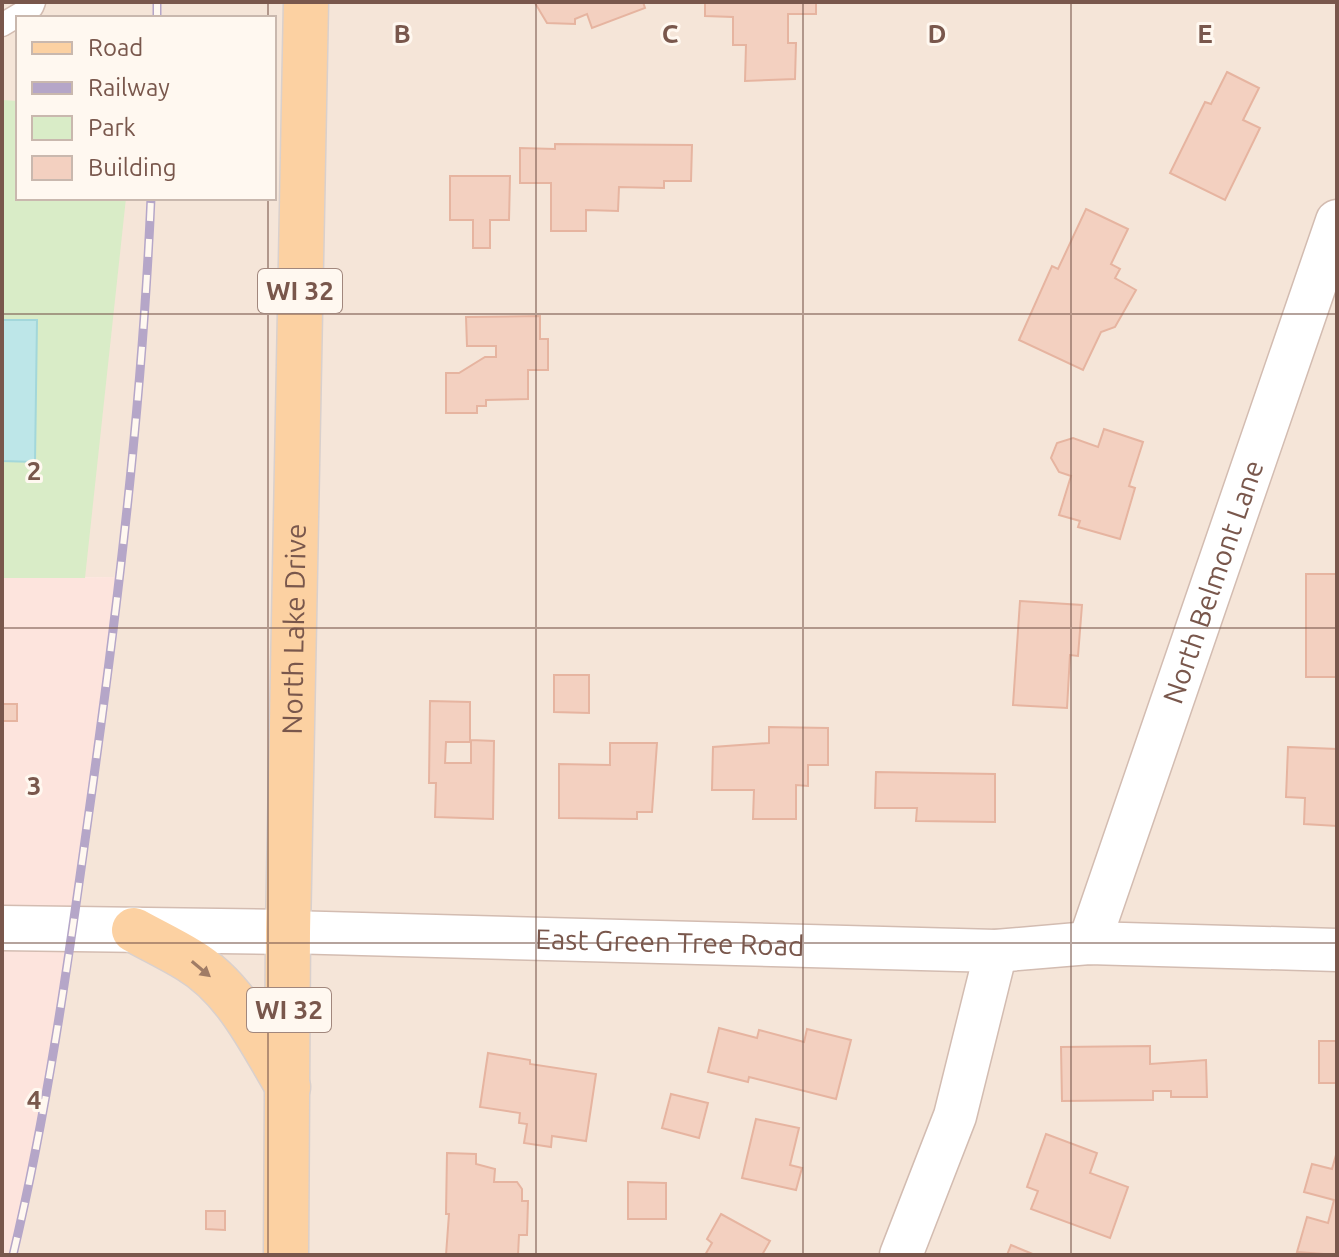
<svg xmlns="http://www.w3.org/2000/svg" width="1339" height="1257" font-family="Ubuntu,sans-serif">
	<rect width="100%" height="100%" fill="#fdf3ea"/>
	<path fill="#f5e5d8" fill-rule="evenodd" d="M2 2H1337V1255H13L72 930 118 577 2 578ZM18 18H274V198H18Z"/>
	<path fill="#fde4dd" d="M119 577 72 930 24 1211 13 1255H2V578Z"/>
	<path fill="#d9ecc7" d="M2 100 18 101V198H126L85 578H2Z"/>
	<path fill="#bde6e8" stroke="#a3d7da" stroke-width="2" d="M2 320H37L35 462 2 461Z"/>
	<g fill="#f3d0c0" stroke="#e6b4a0" stroke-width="2">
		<path d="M643 2 645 8 592 28 587 14 575 19V24L547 23 535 3Z"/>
		<path d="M705 2H816V14H788V43H796L795 79 745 81 746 45H733V17L705 16Z"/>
		<path d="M1227 72 1259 88 1243 120 1260 128 1225 200 1170 173 1205 102 1211 104Z"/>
		<path d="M555 144 692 145 691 181H664V188L619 187 618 211 586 210V231H551V183H520V148L555 149Z"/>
		<path d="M450 176H510L509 220H490V248H473V220H450Z"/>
		<path d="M1086 209 1128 229 1111 264 1120 269 1115 278 1136 290 1115 327 1101 332 1083 370 1019 340 1052 266 1058 269Z"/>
		<path d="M540 316V339H548V370H528V399L486 400V406H477V413H446V373H459L485 357H496V346H467L466 317Z"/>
		<path d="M1104 429 1143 442 1129 486 1135 488 1120 539 1078 527 1080 521 1059 515 1071 476 1059 472 1051 458 1057 443 1073 438 1098 447Z"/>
		<rect x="1306" y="574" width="31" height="103"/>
		<path d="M1020 601 1082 605 1078 656 1070 655 1067 708 1013 705Z"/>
		<path d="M554 675H589V713L554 712Z"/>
		<path d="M430 701 470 702V742H446L445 763H471V740L494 741 493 819 435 817 436 783H429Z"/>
		<rect x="2" y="704" width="15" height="17"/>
		<path d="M769 727 828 728V765H808V786L796 785V819H753L754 790H712L713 747 769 743Z"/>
		<path d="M610 743H657L652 812H637V819L559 818V764L610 765Z"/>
		<path d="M1288 747 1337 749V826L1304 824 1305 798 1286 797Z"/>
		<path d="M876 772 995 774V822L916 821 917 808H875Z"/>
		<path d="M719 1028 757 1038 759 1030 804 1042 807 1029 851 1040 836 1099 749 1077 748 1082 708 1072Z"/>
		<rect x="1319" y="1041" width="18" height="42"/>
		<path d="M1150 1046V1064L1206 1060 1207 1097H1171V1091H1153V1100L1062 1101 1061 1047Z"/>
		<path d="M488 1053 530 1060V1064L596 1074 586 1141 552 1136 551 1147 524 1143 527 1124 519 1123 520 1113 480 1107Z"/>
		<path d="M671 1094 708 1103 699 1138 662 1128Z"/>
		<path d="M756 1119 799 1128 790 1165 802 1168 796 1190 742 1178Z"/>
		<path d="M1046 1134 1097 1153 1090 1173 1128 1187 1110 1238 1031 1209 1038 1191 1027 1187Z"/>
		<path d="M447 1153 476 1154V1164L495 1169 494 1182H517L522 1189V1201H528L527 1235H519L518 1255H446L449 1214H446Z"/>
		<path d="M1336 1155 1337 1255 1297 1252 1307 1217 1328 1223 1334 1200 1304 1192 1312 1164 1332 1169Z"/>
		<path d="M628 1182 666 1183V1219H628Z"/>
		<path d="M206 1211H225V1230L206 1229Z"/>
		<path d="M721 1214 770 1241 762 1255H705L712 1243 707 1239Z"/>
		<path d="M1011 1245 1035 1255H1007Z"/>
	</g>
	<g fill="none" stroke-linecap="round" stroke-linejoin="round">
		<defs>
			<path id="service" d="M2 25 32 7 34 2"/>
			<g id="minor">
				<path id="s1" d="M288 932 996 951 1089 943 1337 950"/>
				<path id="s2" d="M1089 943 1337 221"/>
				<path d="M901 1255 955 1116 996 951"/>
			</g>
			<path id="tertiary" d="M2 928 288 932"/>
			<g id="primary">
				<path d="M134 930C152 940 171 949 189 960 236 988 261 1042 288 1087"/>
				<path id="s3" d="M286 1255 288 932 306 2"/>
			</g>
		</defs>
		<use href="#service" stroke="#d3bcb1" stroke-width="25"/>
		<use href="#minor" stroke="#d3bcb1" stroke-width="45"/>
		<use href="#tertiary" stroke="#d3bcb1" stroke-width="47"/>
		<use href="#primary" stroke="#d9d0cd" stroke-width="47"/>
		<use href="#service" stroke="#fff" stroke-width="22"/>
		<use href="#minor" stroke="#fff" stroke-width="42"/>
		<use href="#tertiary" stroke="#fff" stroke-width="44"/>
		<use href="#primary" stroke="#fcd1a2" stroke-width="44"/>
		<defs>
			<g id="rail">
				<path d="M157 18V2"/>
				<path d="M13 1255C47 1112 68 964 88 819 117 613 142 406 151 198"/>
			</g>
		</defs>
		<use href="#rail" stroke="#b5a6c8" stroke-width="9"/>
		<use href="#rail" stroke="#fff8f0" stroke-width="6" stroke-dasharray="18" stroke-linecap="butt"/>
	</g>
	<defs><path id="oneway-solid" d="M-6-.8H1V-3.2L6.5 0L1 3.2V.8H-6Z" transform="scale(2)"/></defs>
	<use fill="#a07c66" href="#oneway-solid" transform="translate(201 969) rotate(40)"/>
	<path fill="none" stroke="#79574c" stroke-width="2" stroke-opacity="0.55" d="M268 2V18M536 2V1255M803 2V1255M1071 2V1255M268 198V1255M2 314H1337M2 628H1337M2 943H1337"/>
	<g text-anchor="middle" stroke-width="6" stroke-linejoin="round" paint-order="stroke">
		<g fill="#fff8f0" stroke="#a1877d" stroke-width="2">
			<rect x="258" y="269" width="84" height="44" rx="6"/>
			<rect x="247" y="988" width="84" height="44" rx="6"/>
		</g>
		<g font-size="26" font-weight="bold" fill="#79574c">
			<text x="300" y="300">WI 32</text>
			<text x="289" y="1019">WI 32</text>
		</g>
		<g font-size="28" fill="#79574c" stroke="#fff8f0">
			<text dy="10" stroke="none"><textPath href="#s2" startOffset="382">North Belmont Lane</textPath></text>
			<text dy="10" stroke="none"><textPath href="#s3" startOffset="626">North Lake Drive</textPath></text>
			<text dy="10" stroke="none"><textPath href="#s1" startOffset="382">East Green Tree Road</textPath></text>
		</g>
	</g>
	<g font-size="26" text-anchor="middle" font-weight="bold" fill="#79574c" stroke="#fff8f0" stroke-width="6" stroke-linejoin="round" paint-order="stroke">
		<text x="402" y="43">B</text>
		<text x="670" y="43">C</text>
		<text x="937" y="43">D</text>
		<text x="1205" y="43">E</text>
		<text x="34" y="480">2</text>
		<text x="34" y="795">3</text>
		<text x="34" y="1109">4</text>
	</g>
	<rect width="1339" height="1257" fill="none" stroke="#79574c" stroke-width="8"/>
	<rect x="16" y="16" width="260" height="184" fill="#fff8f0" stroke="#c9b8ae" stroke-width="2"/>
	<rect x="32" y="42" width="40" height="12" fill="#fcd1a2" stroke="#c9b8ae" stroke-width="2"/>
	<text x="88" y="56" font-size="24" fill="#79574c">Road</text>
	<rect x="32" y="82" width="40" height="12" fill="#b5a6c8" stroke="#c9b8ae" stroke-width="2"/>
	<text x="88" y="96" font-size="24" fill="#79574c">Railway</text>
	<rect x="32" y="116" width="40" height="24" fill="#d9ecc7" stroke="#c9b8ae" stroke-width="2"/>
	<text x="88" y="136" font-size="24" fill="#79574c">Park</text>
	<rect x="32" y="156" width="40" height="24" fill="#f3d0c0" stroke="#c9b8ae" stroke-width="2"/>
	<text x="88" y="176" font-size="24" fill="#79574c">Building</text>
</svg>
